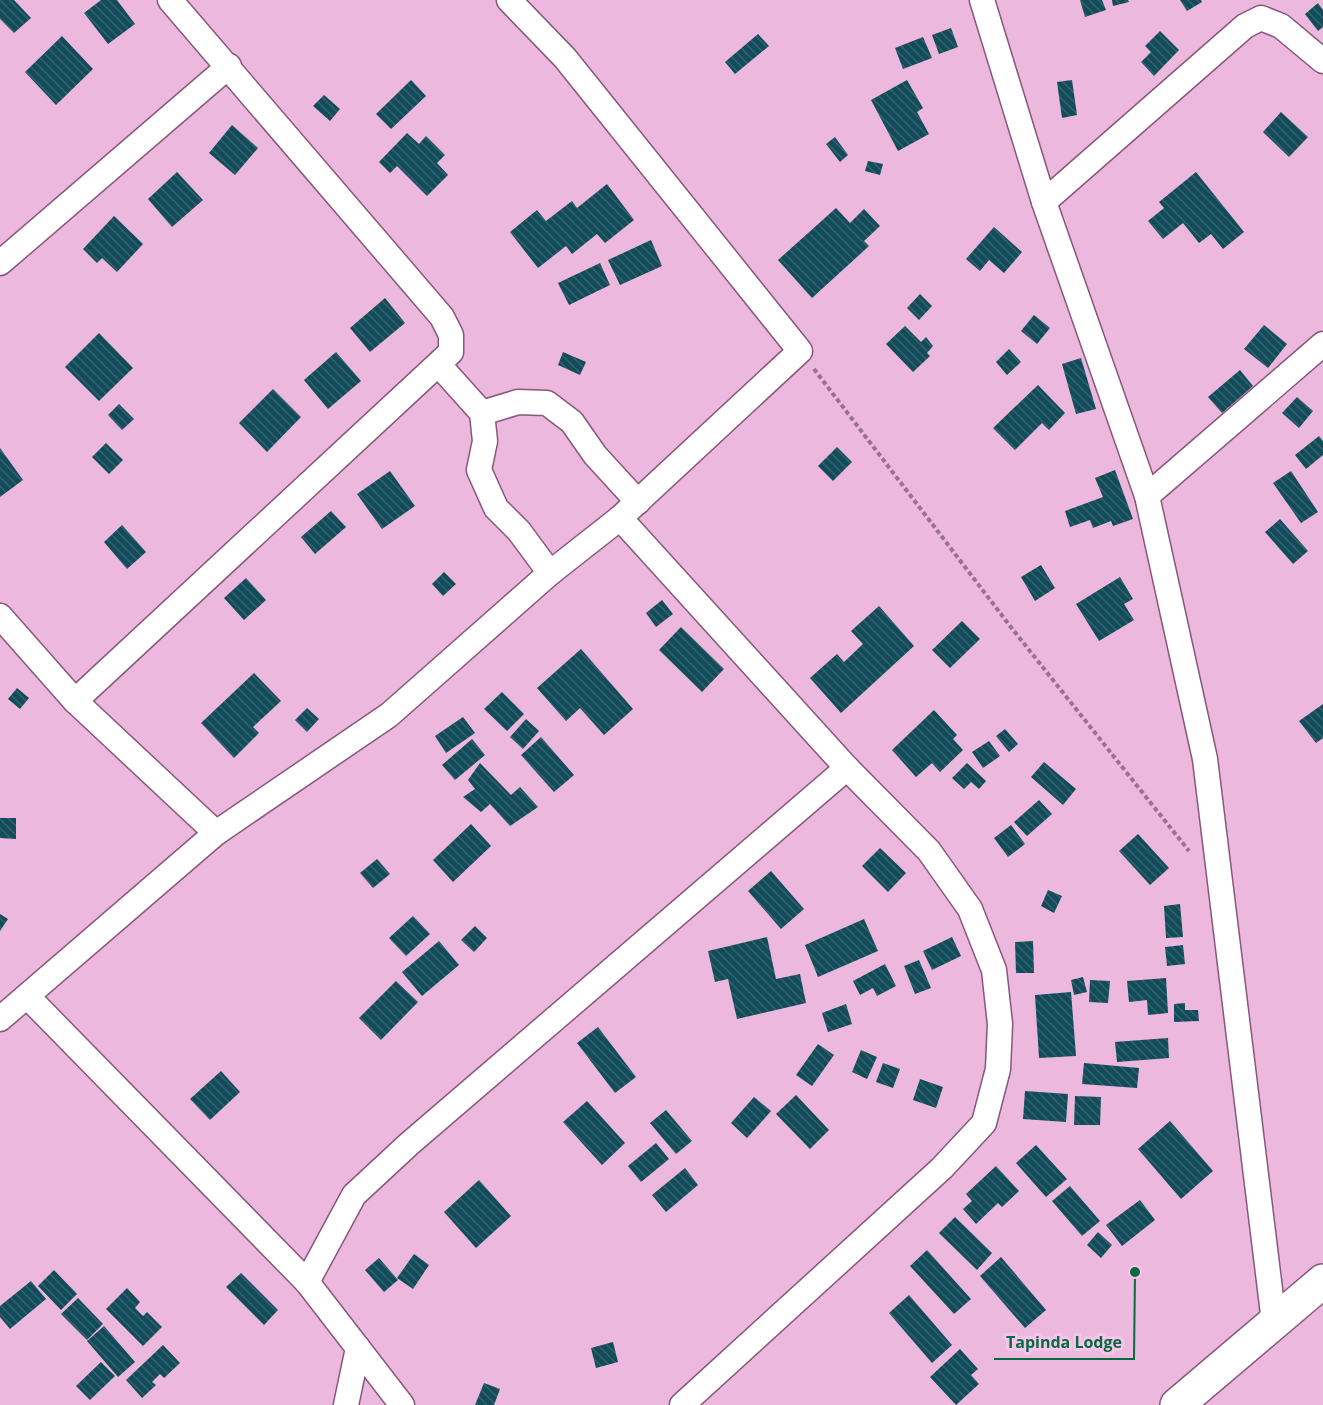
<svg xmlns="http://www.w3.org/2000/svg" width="1323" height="1405" font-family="'Open Sans',sans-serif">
	<defs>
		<pattern id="building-back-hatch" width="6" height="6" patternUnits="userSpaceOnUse" patternTransform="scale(1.5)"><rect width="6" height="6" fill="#124c5a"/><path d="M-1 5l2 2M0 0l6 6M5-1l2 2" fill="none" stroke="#34616d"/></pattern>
	</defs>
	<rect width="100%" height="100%" fill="#ecb8dd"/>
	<g fill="url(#building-back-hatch)">
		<path d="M0 0H14L31 18 14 33 0 19Z"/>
		<path d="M101 0H117L135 24 108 44 84 13Z"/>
		<path d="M1080 0H1102L1106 10 1085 17Z"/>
		<path d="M1112 0H1128L1129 2 1113 6Z"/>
		<path d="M1180 0H1201L1202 2 1187 11Z"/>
		<path d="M1318 3 1323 10V27L1318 31 1305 14Z"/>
		<path d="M951 28 958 47 939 54 932 35Z"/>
		<path d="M1160 31 1179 50 1154 76 1141 62 1151 52 1145 46Z"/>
		<path d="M758 34 769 46 735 74 725 62Z"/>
		<path d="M62 36 93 69 56 105 25 72Z"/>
		<path d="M923 37 932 58 903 69 895 48Z"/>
		<path d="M411 80 426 96 391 129 376 114Z"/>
		<path d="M907 80 923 108 917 112 929 134 898 151 871 100Z"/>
		<path d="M1072 80 1077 115 1062 118 1057 82Z"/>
		<path d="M324 95 340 109 330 121 313 106Z"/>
		<path d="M1281 112 1308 137 1289 157 1263 132Z"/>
		<path d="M232 125 258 148 235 175 209 153Z"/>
		<path d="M407 133 419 144 426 136 445 155 437 163 448 175 427 196 397 166 390 173 379 162Z"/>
		<path d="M835 137 848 155 840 162 826 144Z"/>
		<path d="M868 161 883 164 880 175 865 171Z"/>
		<path d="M177 172 203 200 172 227 148 199Z"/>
		<path d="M1196 172 1244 232 1223 249 1211 234 1199 243 1183 223 1163 239 1148 221 1164 208 1159 202Z"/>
		<path d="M607 184 634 220 605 243 597 234 572 254 566 246 538 268 510 232 537 210 546 221 572 201 577 208Z"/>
		<path d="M836 208 850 223 864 209 880 226 864 241 869 246 812 298 778 260Z"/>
		<path d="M114 216 143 244 117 272 102 258 97 263 83 249Z"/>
		<path d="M994 227 1022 252 1004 273 989 260 980 271 966 259Z"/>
		<path d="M651 240 662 266 620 285 608 260Z"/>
		<path d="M600 263 610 285 569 305 558 283Z"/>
		<path d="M920 294 932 306 919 320 907 308Z"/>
		<path d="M385 298 405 323 370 352 350 328Z"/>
		<path d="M1034 315 1050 328 1037 344 1021 331Z"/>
		<path d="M1264 325 1287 344 1268 368 1244 349Z"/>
		<path d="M905 326 921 342 926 337 933 346 927 353 930 356 913 372 886 344Z"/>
		<path d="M99 333 133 368 99 401 65 367Z"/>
		<path d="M1009 349 1021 362 1007 375 996 362Z"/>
		<path d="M336 352 361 381 328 409 304 380Z"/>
		<path d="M563 352 586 362 580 375 558 365Z"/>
		<path d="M1081 358 1096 409 1076 414 1062 364Z"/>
		<path d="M1240 370 1253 386 1222 413 1208 397Z"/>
		<path d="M1038 385 1065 413 1049 430 1042 423 1015 450 993 428Z"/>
		<path d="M273 389 301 417 267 452 239 423Z"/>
		<path d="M1297 397 1313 411 1299 428 1282 413Z"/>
		<path d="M119 404 134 419 122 430 108 415Z"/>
		<path d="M1319 436 1323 441V455L1306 469 1295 455Z"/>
		<path d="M106 443 123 460 109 474 92 457Z"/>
		<path d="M837 447 852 462 833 481 818 466Z"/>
		<path d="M0 448 23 480 0 497Z"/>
		<path d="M1115 470 1133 519 1113 526 1111 521 1093 528 1090 520 1070 527 1065 511 1103 497 1095 478Z"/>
		<path d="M390 471 415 506 382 529 357 494Z"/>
		<path d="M1291 471 1318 512 1301 523 1273 483Z"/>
		<path d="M331 511 346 527 315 554 301 537Z"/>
		<path d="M1280 519 1308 551 1293 564 1265 532Z"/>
		<path d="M122 525 146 552 127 569 104 542Z"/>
		<path d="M1041 565 1055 588 1035 601 1021 577Z"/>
		<path d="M444 572 456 584 443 596 432 584Z"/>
		<path d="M1120 577 1133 599 1124 604 1134 620 1099 641 1076 604Z"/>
		<path d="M246 578 266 600 244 620 224 598Z"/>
		<path d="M662 600 673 614 656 627 646 613Z"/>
		<path d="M879 606 914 646 841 713 810 678 837 654 844 662 863 644 851 631Z"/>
		<path d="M962 621 980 639 950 668 932 650Z"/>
		<path d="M681 627 724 669 702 692 659 650Z"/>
		<path d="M581 649 633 709 604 735 580 708 566 721 537 688Z"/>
		<path d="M254 673 281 701 253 727 259 733 234 758 201 723Z"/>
		<path d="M17 688 29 698 20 709 8 699Z"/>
		<path d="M502 692 524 714 507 731 484 709Z"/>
		<path d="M1323 704V738L1316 743 1299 721Z"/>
		<path d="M307 708 319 719 307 732 295 720Z"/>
		<path d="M934 710 957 735 953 739 963 750 940 772 932 763 916 777 892 750Z"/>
		<path d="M463 717 475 733 446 753 435 736Z"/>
		<path d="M526 719 539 731 523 749 510 737Z"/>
		<path d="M1005 729 1018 744 1009 752 996 736Z"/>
		<path d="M541 737 574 775 554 792 521 755Z"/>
		<path d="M472 739 485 755 455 780 442 765Z"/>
		<path d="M989 741 1000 756 983 768 972 752Z"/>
		<path d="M1044 762 1076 789 1063 805 1031 777Z"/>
		<path d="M480 763 511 795 520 787 538 807 510 826 490 804 481 812 463 797 475 789 468 780Z"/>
		<path d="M967 763 986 781 979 789 971 782 964 789 952 778Z"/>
		<path d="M1039 800 1052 814 1027 836 1014 822Z"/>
		<path d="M0 818H16V839L0 838Z"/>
		<path d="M471 824 491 846 453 882 433 860Z"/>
		<path d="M1011 825 1025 844 1008 857 994 838Z"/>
		<path d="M1138 834 1169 868 1150 885 1119 851Z"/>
		<path d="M880 848 906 873 888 892 862 866Z"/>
		<path d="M377 859 390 874 373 888 360 873Z"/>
		<path d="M771 871 804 909 781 929 748 891Z"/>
		<path d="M1048 890 1062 896 1054 913 1041 906Z"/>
		<path d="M1180 904 1183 937 1166 938 1164 906Z"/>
		<path d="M0 914 8 919 0 931Z"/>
		<path d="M413 916 430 934 406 956 389 938Z"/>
		<path d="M864 919 878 951 818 977 805 945Z"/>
		<path d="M475 926 487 938 474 952 461 940Z"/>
		<path d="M767 937 776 979 800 974 806 1003 737 1019 728 979 715 982 708 951Z"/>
		<path d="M952 937 961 956 932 970 923 951Z"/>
		<path d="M439 941 459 965 422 996 402 972Z"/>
		<path d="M1033 941 1034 973H1016L1015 942Z"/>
		<path d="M1183 945 1185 964 1167 966 1165 947Z"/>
		<path d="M919 960 931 988 915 994 904 966Z"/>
		<path d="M885 964 896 986 877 996 873 988 860 995 853 981Z"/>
		<path d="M1083 977 1087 992 1074 995 1071 980Z"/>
		<path d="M1166 978 1168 1013 1148 1015 1147 1000 1129 1002 1127 981Z"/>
		<path d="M1090 980 1110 981 1108 1003 1089 1002Z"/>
		<path d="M396 981 418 1002 381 1040 359 1018Z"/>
		<path d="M1071 992 1076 1056 1039 1058 1035 995Z"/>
		<path d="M1185 1003V1010H1198L1199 1021 1174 1022V1004Z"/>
		<path d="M846 1004 852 1024 828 1032 822 1013Z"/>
		<path d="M598 1027 636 1077 615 1093 577 1043Z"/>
		<path d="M1168 1038 1169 1058 1117 1062 1115 1042Z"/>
		<path d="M818 1044 834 1055 812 1086 796 1075Z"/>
		<path d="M861 1050 877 1057 867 1079 852 1072Z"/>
		<path d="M883 1063 900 1069 893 1088 876 1082Z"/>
		<path d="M1084 1063 1139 1068 1137 1088 1082 1084Z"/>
		<path d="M221 1071 240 1092 210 1120 190 1099Z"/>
		<path d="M920 1079 943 1087 936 1108 913 1100Z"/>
		<path d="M1025 1091 1068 1094 1066 1122 1023 1119Z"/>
		<path d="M796 1095 829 1130 810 1149 776 1114Z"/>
		<path d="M1075 1096 1101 1097 1100 1125H1074Z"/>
		<path d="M754 1097 771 1111 747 1138 731 1123Z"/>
		<path d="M587 1101 625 1143 602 1165 563 1122Z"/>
		<path d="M666 1110 692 1141 676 1154 650 1123Z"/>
		<path d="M1170 1121 1213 1171 1181 1199 1138 1149Z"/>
		<path d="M656 1143 669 1159 641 1182 628 1166Z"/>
		<path d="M1036 1145 1067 1179 1046 1197 1016 1163Z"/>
		<path d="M996 1166 1019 1191 1002 1207 998 1203 976 1224 963 1209 972 1201 966 1194Z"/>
		<path d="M685 1168 698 1185 666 1212 652 1195Z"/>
		<path d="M479 1180 511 1216 476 1248 444 1212Z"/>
		<path d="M1070 1186 1100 1221 1082 1236 1052 1201Z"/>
		<path d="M1140 1200 1155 1220 1122 1246 1106 1225Z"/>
		<path d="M955 1217 992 1253 977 1270 939 1233Z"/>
		<path d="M1098 1232 1112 1245 1101 1258 1087 1245Z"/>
		<path d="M927 1250 971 1299 954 1314 910 1266Z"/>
		<path d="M414 1254 429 1265 413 1289 397 1278Z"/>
		<path d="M1001 1257 1046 1310 1025 1328 980 1276Z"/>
		<path d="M379 1258 398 1280 384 1292 365 1270Z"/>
		<path d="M54 1270 77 1294 61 1310 38 1286Z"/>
		<path d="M241 1273 278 1310 264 1325 226 1287Z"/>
		<path d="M31 1281 46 1299 10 1329 0 1317V1306Z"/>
		<path d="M127 1288 140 1302 135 1308 143 1316 147 1312 162 1327 143 1346 106 1309Z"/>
		<path d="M909 1295 952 1345 932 1363 889 1313Z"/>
		<path d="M78 1298 103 1324 87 1340 61 1314Z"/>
		<path d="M104 1326 135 1362 118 1377 87 1341Z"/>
		<path d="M613 1342 618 1362 596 1368 591 1348Z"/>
		<path d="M163 1345 180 1363 164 1378 160 1374 152 1382 156 1385 142 1398 126 1380Z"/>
		<path d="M960 1349 978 1369 971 1375 979 1384 956 1405 930 1377Z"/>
		<path d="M101 1362 115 1376 90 1400 76 1386Z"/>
		<path d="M484 1383 500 1389 494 1405H475Z"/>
	</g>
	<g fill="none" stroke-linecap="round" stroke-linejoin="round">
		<defs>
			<g id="street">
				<path d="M982 0 1044 202 1147 496 1205 759 1274 1322"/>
				<path d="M1044 202 1245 26 1261 18 1281 26 1323 61"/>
				<path d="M0 263 229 66"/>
				<path d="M439 365 482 413 485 441 479 470 496 508 519 531 550 573"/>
				<path d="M482 413 518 402 547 403 572 422 595 455 638 502"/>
				<path d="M1147 496 1323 344"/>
				<path d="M620 518 847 768 929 851 970 909 994 970 1000 1024 998 1069 984 1123 942 1168 682 1405"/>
				<path d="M0 616 75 701 216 833"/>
				<path d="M75 701 451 352V335L442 317 170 0"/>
				<path d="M27 996 307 1282 358 1348 346 1405"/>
				<path d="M0 1019 216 833 389 715 550 573 620 518 800 351 565 58 509 0"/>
				<path d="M307 1282 354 1195 409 1144 847 768"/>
				<path d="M358 1348 402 1405"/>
			</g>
			<path id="secondary" d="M1177 1405 1323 1281"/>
		</defs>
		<use href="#street" stroke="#87587a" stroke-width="27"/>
		<use href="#secondary" stroke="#87587a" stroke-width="36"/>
		<path stroke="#99728e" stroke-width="4" stroke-dasharray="4.5 3" stroke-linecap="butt" d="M814 369 1010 626 1189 851"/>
		<use href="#street" stroke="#fff" stroke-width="24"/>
		<use href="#secondary" stroke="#fff" stroke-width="33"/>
	</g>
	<path fill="none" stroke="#046a3f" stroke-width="2" d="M1135 1272L1134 1359H994"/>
	<circle fill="#046a3f" stroke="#f9c4ea" stroke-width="2" cx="1135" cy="1272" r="6"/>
	<g font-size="16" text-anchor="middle" font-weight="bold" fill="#046a3f" stroke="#f9c4ea" stroke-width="6" stroke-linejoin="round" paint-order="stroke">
		<text x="1064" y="1348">Tapinda Lodge</text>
	</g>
</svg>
